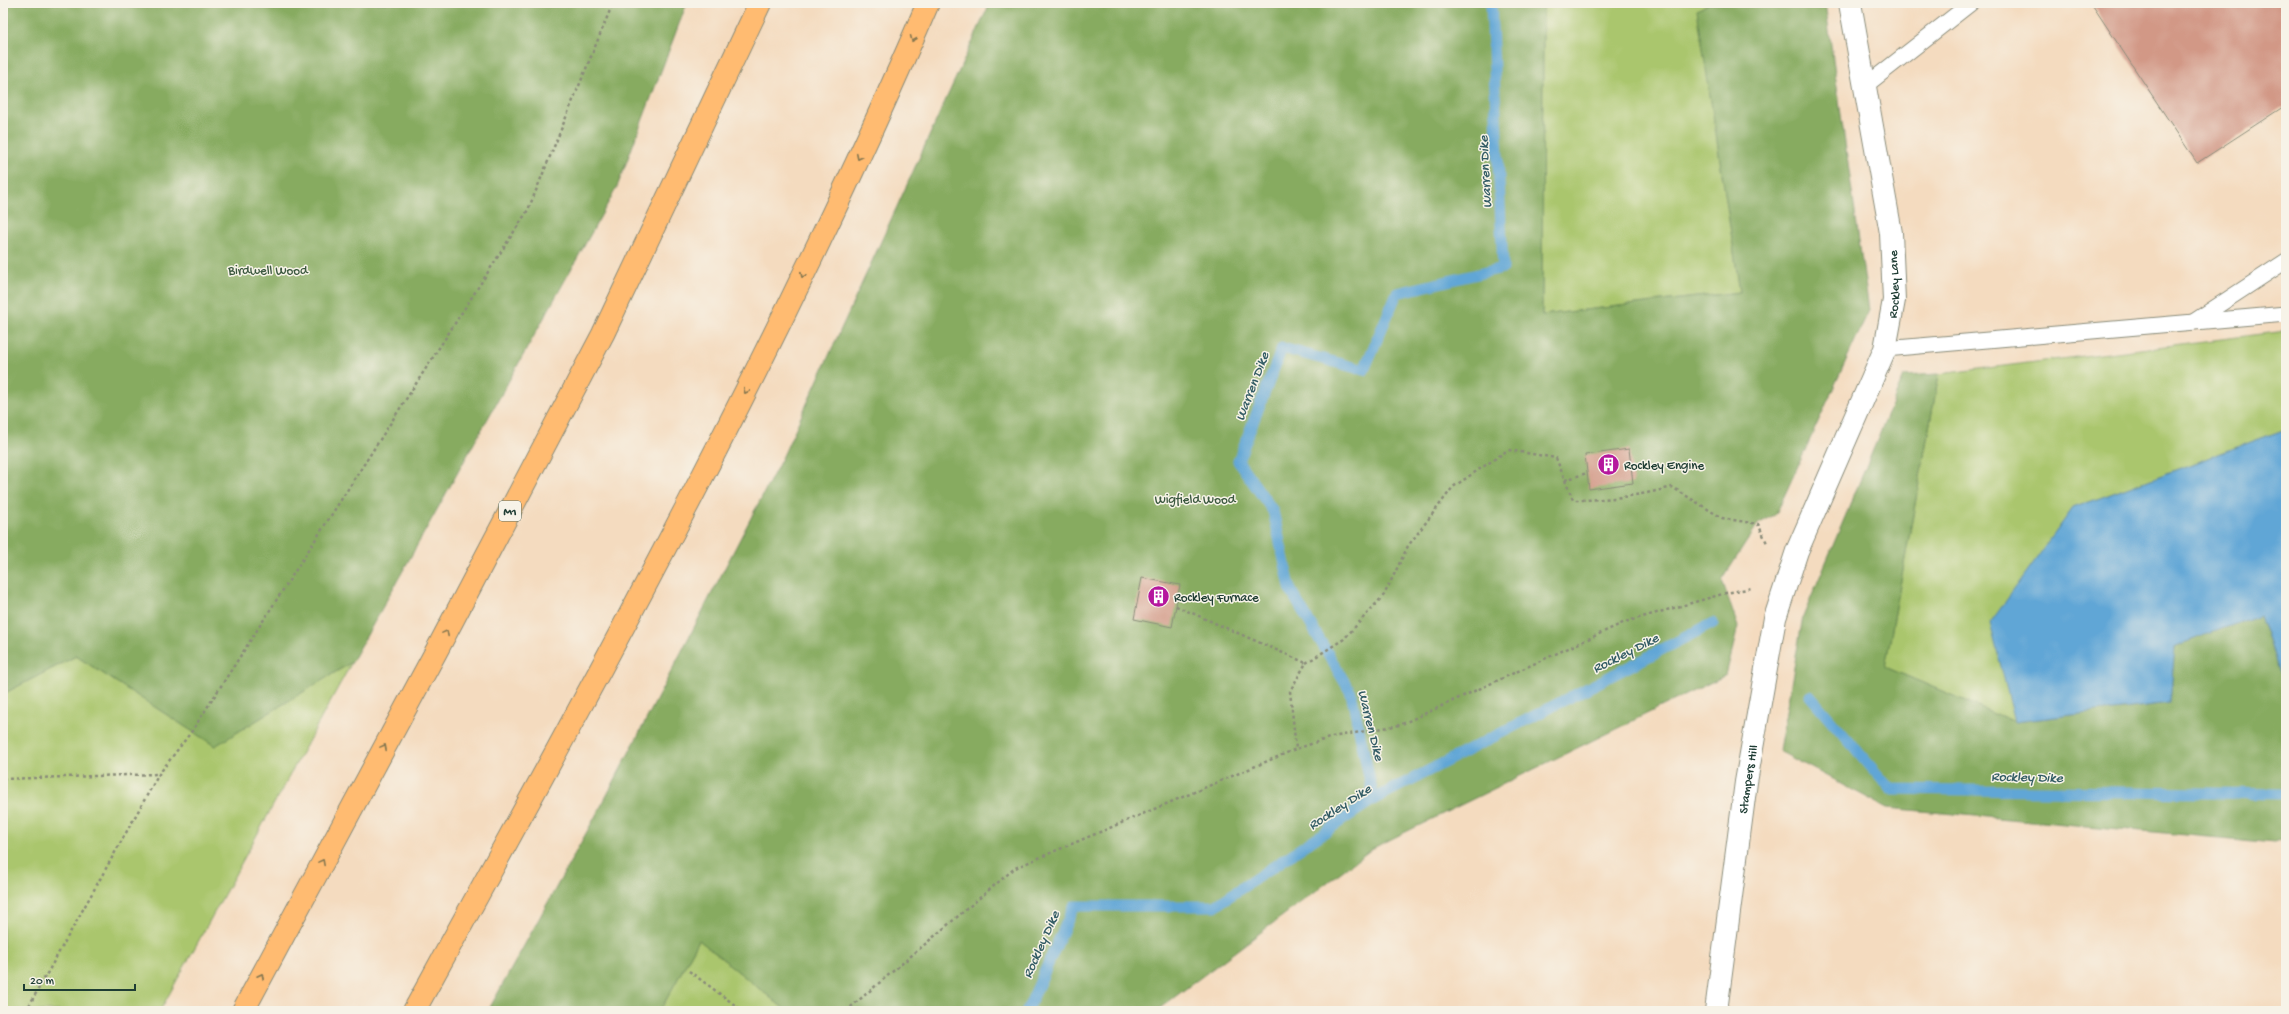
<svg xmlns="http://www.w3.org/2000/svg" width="2289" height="1014" font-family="'Gochi Hand',sans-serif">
	<rect width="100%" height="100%" fill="#f7f3e8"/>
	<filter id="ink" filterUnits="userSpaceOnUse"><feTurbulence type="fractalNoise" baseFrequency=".025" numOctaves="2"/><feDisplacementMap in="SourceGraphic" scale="8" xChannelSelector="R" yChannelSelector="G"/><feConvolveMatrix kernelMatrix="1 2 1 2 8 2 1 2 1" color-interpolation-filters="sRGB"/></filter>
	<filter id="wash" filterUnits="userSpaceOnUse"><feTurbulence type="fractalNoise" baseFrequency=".012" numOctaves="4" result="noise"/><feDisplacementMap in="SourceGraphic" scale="16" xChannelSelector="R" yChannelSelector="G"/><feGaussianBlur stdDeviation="0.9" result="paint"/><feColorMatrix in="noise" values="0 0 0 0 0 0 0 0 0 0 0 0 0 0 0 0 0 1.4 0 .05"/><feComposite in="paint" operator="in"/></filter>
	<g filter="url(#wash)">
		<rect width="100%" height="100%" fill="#f4dbbf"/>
		<g fill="#aac66d" stroke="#648250">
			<path d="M1543 3H1710L1698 10 1740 292 1542 315Z"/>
			<path d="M2286 331V429L2073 508 1991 623 2015 722 1885 667 1939 374Z"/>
			<path d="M76 656 215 746 352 662 160 1011H3V694Z"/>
			<path d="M699 940 787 1011H660Z"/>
		</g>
		<g fill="#87ab60" stroke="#53744a">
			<path d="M3 3H687L617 187 352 662 215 746 76 656 3 694Z"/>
			<path d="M990 3H1543L1542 315 1740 292 1697 10 1710 3H1825L1869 310 1776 514 1758 524 1722 580 1738 627 1726 675 1373 848 1156 1011H787L699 940 660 1011H488L606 797 783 456Z"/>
			<path d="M1939 374 1885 667 2015 722 2170 703 2175 646 2260 615 2286 689V839L2275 843 1887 808 1779 751 1803 617 1904 376Z"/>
		</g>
		<path fill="#61a6d6" stroke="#407285" d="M2286 429V689L2260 615 2175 646 2170 703 2015 722 1990 623 2073 508Z"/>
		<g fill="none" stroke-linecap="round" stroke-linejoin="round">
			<g stroke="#61a6d6" stroke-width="11">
				<path d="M1810 696 1890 789 2286 794"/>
				<path d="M1374 799 1351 693 1291 591 1273 511 1238 461 1282 348 1364 370 1397 293 1503 268 1491 3"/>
				<path d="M1027 1011 1074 906H1215L1374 799 1713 623"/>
			</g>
		</g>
		<g id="blocks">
			<g fill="#d29886">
				<path d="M2091 3H2286V105L2197 163Z"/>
				<path d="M1629 449 1633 483 1589 489 1585 455Z"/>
				<path d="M1142 578 1180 585 1172 627 1134 619Z"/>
			</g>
		</g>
	</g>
	<g filter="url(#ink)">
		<use href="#blocks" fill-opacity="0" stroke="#8a8c7a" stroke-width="1"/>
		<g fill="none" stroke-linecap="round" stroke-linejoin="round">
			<defs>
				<g id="service">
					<path d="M1865 86 1971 3"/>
					<path d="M2193 322 2286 261"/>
					<path d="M1885 349 2286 314"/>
				</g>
				<g id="tertiary">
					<path id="s1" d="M1716 1011 1746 782 1775 618 1797 551 1885 349 1894 300 1891 233 1850 3"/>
				</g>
				<g id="motorway">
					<path d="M243 1011 439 646 603 334 760 3"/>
					<path d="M414 1011C596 680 779 350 928 3"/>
				</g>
			</defs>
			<use href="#service" stroke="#8a8c7a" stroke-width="17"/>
			<use href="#tertiary" stroke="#8a8c7a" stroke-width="24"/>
			<use href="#motorway" stroke="#8a8c7a" stroke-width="24"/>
			<g stroke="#8a8c7a" stroke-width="2.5" stroke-dasharray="3 3" stroke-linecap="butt">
				<path d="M1565 480 1587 473"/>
				<path d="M1176 606 1306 663 1290 691 1296 749"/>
				<path d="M1306 663 1344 639 1384 595 1408 546 1453 487 1508 450 1556 458 1573 500C1608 500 1639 496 1672 487L1722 518 1758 524 1767 543"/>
				<path d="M3 779 158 774"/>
				<path d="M689 971 743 1011"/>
				<path d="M26 1011 159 774 192 731 528 210 613 3"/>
				<path d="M846 1011 1015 868 1296 749 1332 737 1400 725 1625 622 1726 593 1752 588"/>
			</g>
			<use href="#service" stroke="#fff" stroke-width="15"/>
			<use href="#tertiary" stroke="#fff" stroke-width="22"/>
			<use href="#motorway" stroke="#ffbb71" stroke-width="22"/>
		</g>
		<defs><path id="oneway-chevron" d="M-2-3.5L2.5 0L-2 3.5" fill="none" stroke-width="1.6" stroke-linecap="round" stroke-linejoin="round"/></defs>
		<g stroke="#84764f">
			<use href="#oneway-chevron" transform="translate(913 39) rotate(113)"/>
			<use href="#oneway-chevron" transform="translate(859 157) rotate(116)"/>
			<use href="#oneway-chevron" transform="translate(803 275) rotate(116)"/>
			<use href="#oneway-chevron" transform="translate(746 391) rotate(117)"/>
			<use href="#oneway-chevron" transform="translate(446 633) rotate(-62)"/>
			<use href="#oneway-chevron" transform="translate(384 747) rotate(-62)"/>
			<use href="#oneway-chevron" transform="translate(322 862) rotate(-62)"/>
			<use href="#oneway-chevron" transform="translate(261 976) rotate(-63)"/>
		</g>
	</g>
	<defs>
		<symbol id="building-disc" viewBox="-11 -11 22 22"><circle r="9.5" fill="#b5179e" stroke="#f7f3e8"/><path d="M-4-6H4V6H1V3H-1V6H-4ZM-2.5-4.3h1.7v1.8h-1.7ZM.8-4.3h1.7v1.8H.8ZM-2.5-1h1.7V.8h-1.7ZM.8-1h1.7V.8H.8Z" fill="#fff"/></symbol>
	</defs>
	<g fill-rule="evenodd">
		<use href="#building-disc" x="1596" y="452" width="25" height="25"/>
		<use href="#building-disc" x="1146" y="584" width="25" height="25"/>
	</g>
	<g text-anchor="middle" stroke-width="3" stroke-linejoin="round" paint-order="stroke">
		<rect fill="#f7f3e8" stroke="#60746a" stroke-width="1" x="499" y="501" width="22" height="20" rx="3"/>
		<g font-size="12" font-weight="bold" fill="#1f3d34">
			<text x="510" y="515">M1</text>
		</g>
		<g font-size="13" fill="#3b583f" stroke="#f7f3e8">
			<text x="268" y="274">Birdwell Wood</text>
			<text x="1195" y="503">Wigfield Wood</text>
		</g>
		<g font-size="13" fill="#1f3d34" stroke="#f7f3e8">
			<text dy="5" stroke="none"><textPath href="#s1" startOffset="754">Rockley Lane</textPath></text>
			<text dy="5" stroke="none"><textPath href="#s1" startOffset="234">Stampers Hill</textPath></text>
		</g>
		<g font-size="13" fill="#1f3d34" stroke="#f7f3e8" text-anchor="start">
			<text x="1624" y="469">Rockley Engine</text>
			<text x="1174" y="601">Rockley Furnace</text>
		</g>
		<g font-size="14" font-style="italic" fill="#335c65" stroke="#f7f3e8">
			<text transform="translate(1484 172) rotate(-93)" y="5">Warren Dike</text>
			<text transform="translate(1251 386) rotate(-69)" y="5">Warren Dike</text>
			<text transform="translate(1625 652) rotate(-27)" y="5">Rockley Dike</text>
			<text transform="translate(1372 725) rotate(76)" y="5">Warren Dike</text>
			<text transform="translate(2027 776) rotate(1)" y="5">Rockley Dike</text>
			<text transform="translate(1339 806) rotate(-33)" y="5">Rockley Dike</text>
			<text transform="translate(1040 944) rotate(-66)" y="5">Rockley Dike</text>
		</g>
	</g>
	<rect width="2289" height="1014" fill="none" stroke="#f7f3e8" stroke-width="16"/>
	<path d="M24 984v6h111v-6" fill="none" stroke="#1f3d34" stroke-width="2"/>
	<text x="30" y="984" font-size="12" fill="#1f3d34" stroke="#f7f3e8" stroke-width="3" paint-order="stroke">20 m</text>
</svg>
